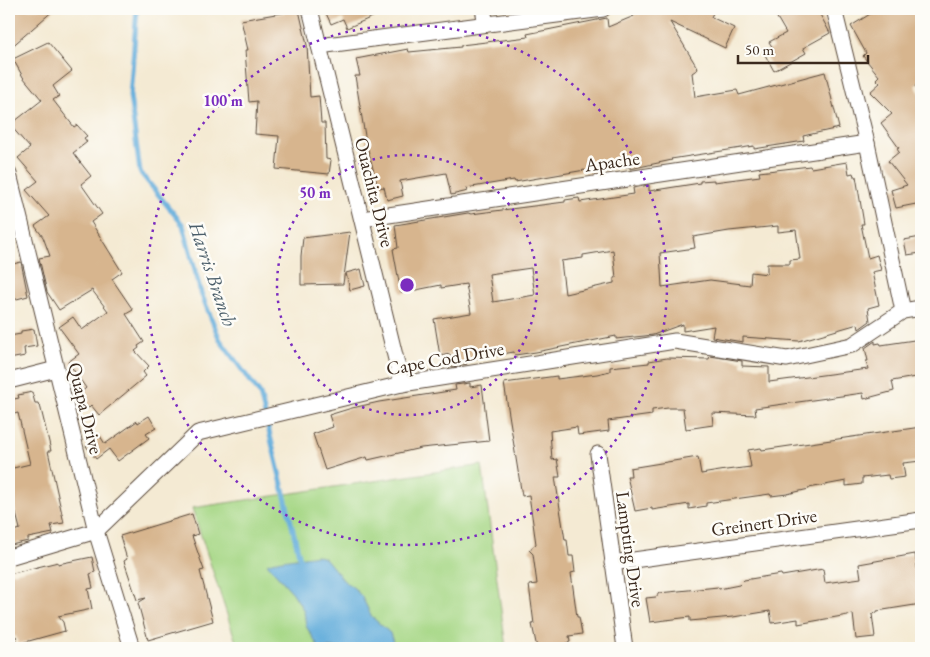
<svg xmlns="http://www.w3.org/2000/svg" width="930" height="657" font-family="'EB Garamond',serif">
	<rect width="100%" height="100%" fill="#fdfcf7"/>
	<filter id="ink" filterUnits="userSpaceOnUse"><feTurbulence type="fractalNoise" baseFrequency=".02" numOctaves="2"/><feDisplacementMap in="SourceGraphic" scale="10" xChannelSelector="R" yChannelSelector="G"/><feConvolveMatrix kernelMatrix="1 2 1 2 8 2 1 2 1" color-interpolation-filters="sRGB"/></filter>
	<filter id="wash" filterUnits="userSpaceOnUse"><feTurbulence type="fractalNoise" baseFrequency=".0096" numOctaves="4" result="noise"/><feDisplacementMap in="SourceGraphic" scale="20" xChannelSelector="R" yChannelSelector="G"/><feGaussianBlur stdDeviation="1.12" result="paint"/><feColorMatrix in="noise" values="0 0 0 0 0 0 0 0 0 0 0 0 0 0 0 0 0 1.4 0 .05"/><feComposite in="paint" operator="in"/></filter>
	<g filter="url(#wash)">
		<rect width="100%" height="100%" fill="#f4ead3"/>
		<path fill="#a6d785" stroke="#708052" d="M482 465 506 648H238L192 508Z"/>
		<path fill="#64addb" stroke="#506c7c" d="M317 555 326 559 344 581 354 588 362 597 372 617 390 633 395 648H319L306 626 304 611 293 593 267 564C272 560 308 557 317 555Z"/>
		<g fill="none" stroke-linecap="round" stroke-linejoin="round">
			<path stroke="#64addb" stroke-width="5" d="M137 9 130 96 140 172 183 225 201 293 220 340 260 394 301 563"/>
		</g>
		<g id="blocks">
			<g fill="#d7b58e" fill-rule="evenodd">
				<path d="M13 9H55L9 49V13Z"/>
				<path d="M324 9H391L347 28 343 19 331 24Z"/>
				<path d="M634 9H715L711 17 734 28 725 48 670 22 698 69 692 73 695 97 737 90 739 95 825 72 839 128 803 136 804 141 754 149V146L671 159 672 160 630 169V167H621L586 173 585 170 515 182 514 180 466 188 467 191 464 192 451 195 446 173 400 181 403 196 387 200 384 187 378 188 366 142 355 76H360L356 59 408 49 409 52 461 47V45L528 37 527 34 607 18 608 27 634 16Z"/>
				<path d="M772 9H817L830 33 803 48 806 53 774 71 764 53 773 48 769 42 786 33Z"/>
				<path d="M878 9H921V80L915 86 921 94V203L896 208 891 190 907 185 888 161 899 152 897 149 899 148 881 123 892 114 870 92 880 83 876 79 879 76 863 56 866 53 851 26Z"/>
				<path d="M299 10 307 45 310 97 319 96 321 123H325L326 159 331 160 329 174 276 169 279 136 255 134 257 101 249 102 245 50H248L241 20Z"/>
				<path d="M48 42 72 71 53 86 59 96 53 100 74 127 77 125 87 136 84 138 87 142 73 153 91 176 81 184 102 214 91 222 122 272 112 279 133 310 126 314 144 342 138 346 139 348 135 351 149 366 143 372 146 376 99 415 91 405 87 409 76 397 86 388 68 362 79 354 59 327 73 317 82 330 108 311 92 290 59 310 47 292 39 258 50 256 43 237 35 226 49 216 26 190 38 181 18 158 30 148 10 125 42 100 23 77 13 59Z"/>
				<path d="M847 162 849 174 853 173 854 176H856L864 224H861L868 258 877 255 881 270 872 272 879 305 868 308 870 321 859 329 858 324 799 341 743 337V342L712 337 714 326 683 331V324L653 335 616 339V336L536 352 515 355 514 352 466 360 467 364 452 367 450 354 440 356 434 319 471 313 466 284 441 288V285L401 293 393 249 398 248 395 225 468 213 471 214 565 202V200L579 198 580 202 634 194 633 188 649 185V191L700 183V181L714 180V182L760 176 759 172 810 166 811 168ZM778 226V232L796 230 800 259 790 260V264H767V274L751 272 750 285 710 280 662 287 660 253 695 248 693 237 729 231ZM613 250 616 278H614V283L565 294 561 261 583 258V255ZM531 268 535 295 493 302 489 274Z"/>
				<path d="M350 232 343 284 301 285V256L303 238Z"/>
				<path d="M921 237V253L907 255 904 240Z"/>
				<path d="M21 262 28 296 13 300 9 284V265Z"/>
				<path d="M361 269 365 286 350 290 346 273Z"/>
				<path d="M34 329 37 346 24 348 25 356 9 359V336L21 334V331Z"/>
				<path d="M921 339V376L892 381 894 391 864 399 863 393 755 408 756 415 712 413 713 425 686 429 683 408H668L652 410V415L608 421 609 431 578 435 577 427 550 431 552 460 557 459 560 477H555L565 540H567L569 556H573L575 572 571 573 577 617H579L582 634 569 636 570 642 566 643 567 648H537L532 624H534L529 585 537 584 533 554 529 550 536 544 529 495 522 496 504 383 557 376V379L597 374 610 371V367L649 363V361L667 358 709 359 710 356 742 361V366L769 367V382L868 369 866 361H868L865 348 875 341V344L880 343 881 345Z"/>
				<path d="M470 383V387L482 385 489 441 421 448 368 460 367 457 325 470 313 434 333 427 329 415 352 408 379 402 456 390 455 385Z"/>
				<path d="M32 392 35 403H38L39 406 40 405 49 442 51 451H48L64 523 51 525 53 533 28 538V541L11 545 9 532 20 529 13 502 9 503V469L30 464 18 413 9 415V400L19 398 18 395Z"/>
				<path d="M149 416 156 428 146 434 149 438 118 461 109 449 96 459 86 446 100 436 105 444 137 421 138 423Z"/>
				<path d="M921 427V461L903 463 905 477 889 479 888 475 862 478V484L846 486V481L809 488V489L787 494 771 496 770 494 706 503V506L689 509V504L652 510V508L635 511 627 476H631L630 468 698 457 701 474 726 470 751 467 748 450 761 448 762 450Z"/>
				<path d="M192 514 198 534 192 536 204 570 200 571 213 621 148 640 138 603 146 598 137 600 124 561 127 559 120 536Z"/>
				<path d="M915 554 921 591V604L877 611V613L872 614 875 637 856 639 853 614 798 624V619L772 623 770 611 733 617 690 621V617L650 622 646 598 656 597 659 593 718 587 719 589 739 585 744 580 781 574 782 576 823 569 825 583 861 578 859 564Z"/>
				<path d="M92 557 95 572 90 574 93 588 88 589 92 609 58 616 63 622 65 631 18 644 16 636 9 638V574L58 562V564Z"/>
			</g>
		</g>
	</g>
	<g filter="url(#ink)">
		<use href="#blocks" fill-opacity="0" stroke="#574739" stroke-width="1"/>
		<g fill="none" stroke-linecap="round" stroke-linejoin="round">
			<defs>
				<g id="minor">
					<path d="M310 9 402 384"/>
					<path d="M483 9 486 24"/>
					<path d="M834 9 867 143 903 311"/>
					<path d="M319 46 603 9"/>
					<path d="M9 174 96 531 132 648"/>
					<path d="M362 219 867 143"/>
					<path d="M9 381 56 369"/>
					<path d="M598 454 625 648"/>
					<path d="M9 557 96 531 198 433 402 384 675 341 787 359 852 345 903 311 921 308"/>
					<path d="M612 563 921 520"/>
				</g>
			</defs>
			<use href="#minor" stroke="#574739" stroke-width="17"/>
			<use href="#minor" stroke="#fff" stroke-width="15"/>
		</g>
	</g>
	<g fill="none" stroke="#7b2cbf" stroke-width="2.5" stroke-dasharray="2.5 5">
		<circle cx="407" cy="285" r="130"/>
		<circle cx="407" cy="285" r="260"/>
	</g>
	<g text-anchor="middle" stroke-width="5" stroke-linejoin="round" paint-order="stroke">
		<g font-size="19" fill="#3b2a1e" stroke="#fdfcf7">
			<text transform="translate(612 161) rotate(-8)" y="7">Apache</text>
			<text transform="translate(375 192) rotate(76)" y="7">Ouachita Drive</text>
			<text transform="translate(445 358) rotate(-10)" y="7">Cape Cod Drive</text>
			<text transform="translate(86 408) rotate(76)" y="7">Quapa Drive</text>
			<text transform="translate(764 522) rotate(-8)" y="7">Greinert Drive</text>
			<text transform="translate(631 549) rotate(82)" y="7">Lampting Drive</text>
		</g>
		<g font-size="20" font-style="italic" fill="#4b5e6a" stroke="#fdfcf7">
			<text transform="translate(213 274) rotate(71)" y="7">Harris Branch</text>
		</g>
	</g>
	<circle cx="407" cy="285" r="8" fill="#7b2cbf" stroke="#fdfcf7" stroke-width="2.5"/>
	<g font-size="15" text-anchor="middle" font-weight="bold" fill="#7b2cbf" stroke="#fdfcf7" stroke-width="5" stroke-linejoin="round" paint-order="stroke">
		<text x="223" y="106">100 m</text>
		<text x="315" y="198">50 m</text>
	</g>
	<rect width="930" height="657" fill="none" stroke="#fdfcf7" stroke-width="30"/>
	<path d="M738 55v8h130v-8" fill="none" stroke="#3b2a1e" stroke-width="2.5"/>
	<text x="745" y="55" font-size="15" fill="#3b2a1e" stroke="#fdfcf7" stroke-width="4" paint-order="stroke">50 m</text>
</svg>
